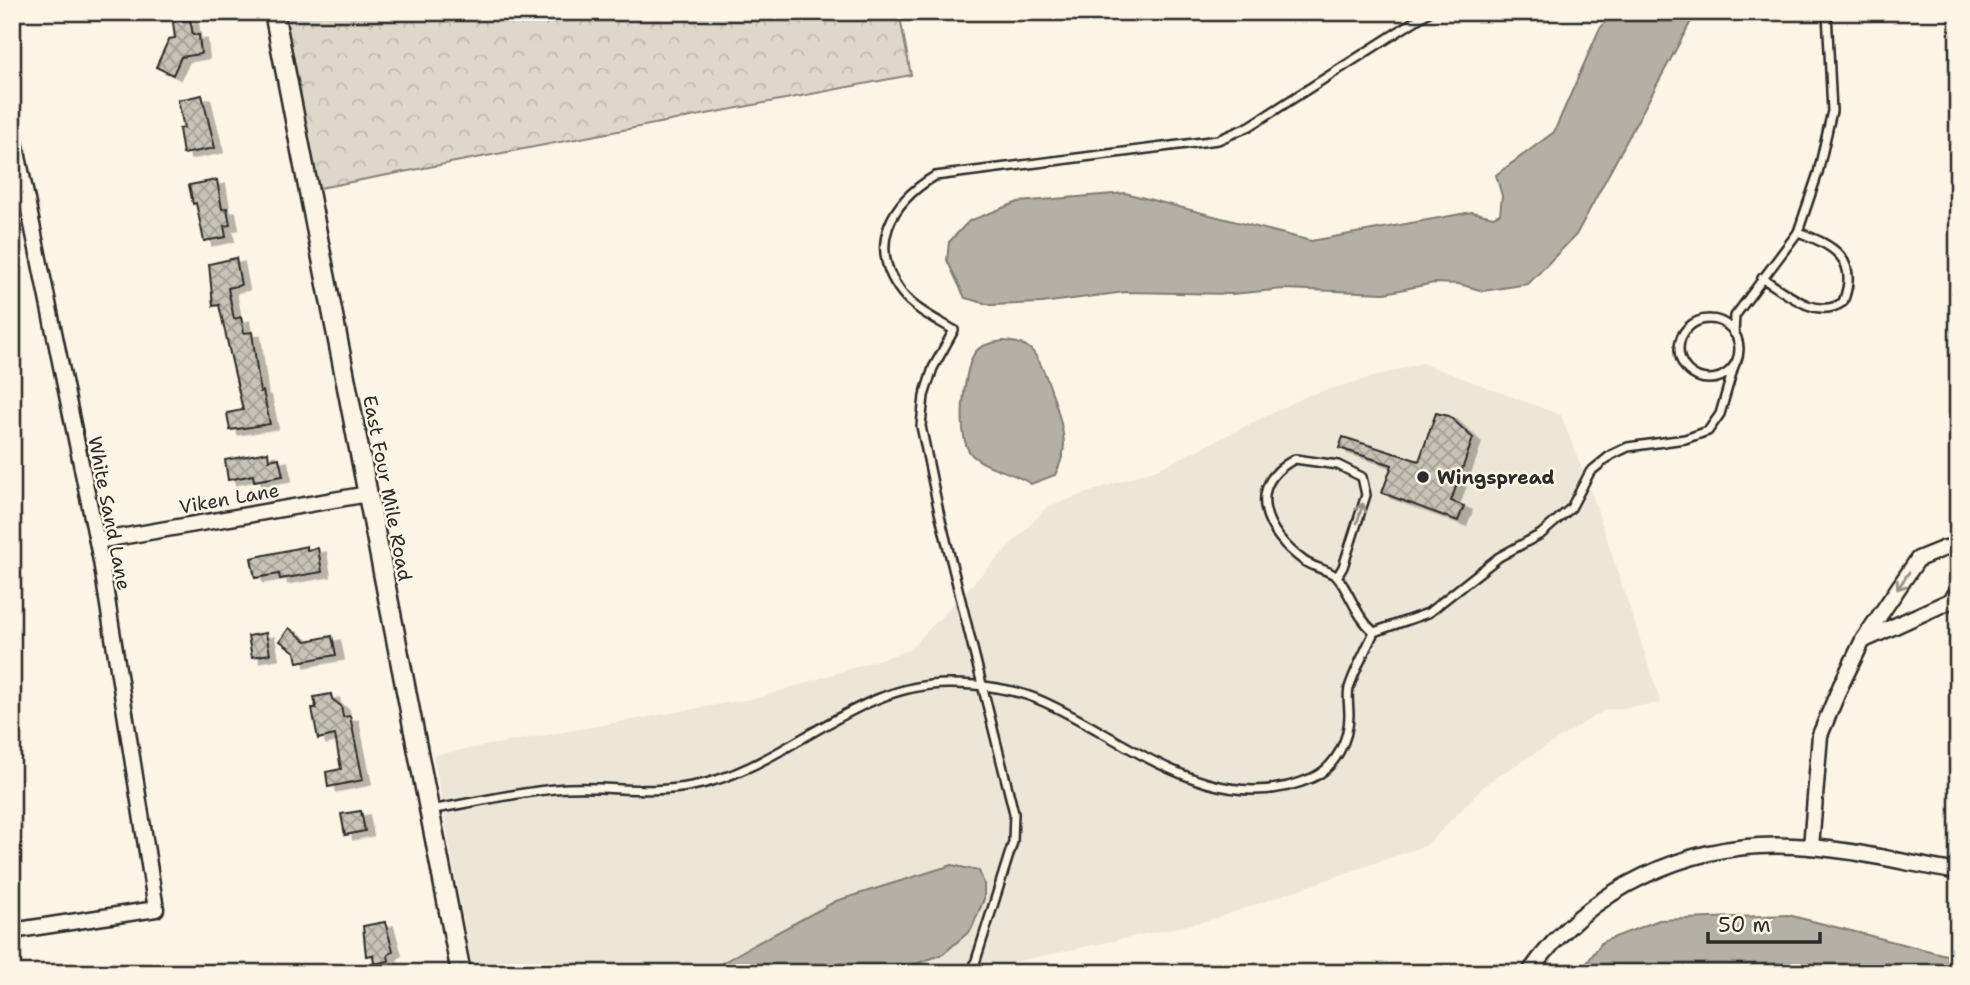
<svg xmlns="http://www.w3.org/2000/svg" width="1970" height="985" font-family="'Shantell Sans',sans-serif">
	<defs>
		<pattern id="forest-crowns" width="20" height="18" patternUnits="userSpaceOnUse" patternTransform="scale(1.75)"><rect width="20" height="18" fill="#ded8ca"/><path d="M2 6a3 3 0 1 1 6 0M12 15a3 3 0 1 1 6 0" fill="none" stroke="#bfbaae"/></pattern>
		<pattern id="building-cross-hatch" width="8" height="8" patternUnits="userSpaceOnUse" patternTransform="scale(1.75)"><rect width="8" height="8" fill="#c8c3b7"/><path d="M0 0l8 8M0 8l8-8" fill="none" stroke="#a39f95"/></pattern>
		<filter id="shadow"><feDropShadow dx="8" dy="4.5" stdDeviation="0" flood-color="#0004"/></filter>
	</defs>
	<rect width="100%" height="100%" fill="#fcf5e5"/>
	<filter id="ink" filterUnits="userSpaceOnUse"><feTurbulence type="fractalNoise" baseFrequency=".0143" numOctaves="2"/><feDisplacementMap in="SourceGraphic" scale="14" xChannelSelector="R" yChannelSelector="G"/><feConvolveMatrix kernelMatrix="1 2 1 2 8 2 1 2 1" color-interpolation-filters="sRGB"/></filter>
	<g filter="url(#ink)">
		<path fill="#ece6d7" d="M1422 363 1561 415 1593 497 1661 703 1605 710 1487 783 1427 845 1211 920 981 969 980 973H473L433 755 761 697 909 650 1047 507 1167 465 1309 395Z"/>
		<path fill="url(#forest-crowns)" stroke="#84827a" stroke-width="2" d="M274 12H899L911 75 309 190Z"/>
		<g fill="#b4b0a5" stroke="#7d7b74" stroke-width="2">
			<path d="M1613 12H1696L1576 235 1528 284 1483 291 1459 284 1434 283 1385 293 1284 289 1232 294 1125 292 1042 303 991 305 965 298 947 260 949 242 969 221 1018 202 1125 193 1311 241 1472 212 1493 217 1500 214 1502 196 1496 175 1554 132 1599 30Z"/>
			<path d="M1003 341C1013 342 1026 343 1033 352 1046 369 1063 421 1064 444 1064 455 1060 465 1055 475L1031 484C1014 472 987 469 972 455 956 439 963 373 974 354 980 344 993 343 1003 341Z"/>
			<path d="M952 865 979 871 984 883V899L971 930 943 954 892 973H712L719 965 748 948 836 901Z"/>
			<path d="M1788 915 1958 958V973L1581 971 1602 942 1659 920Z"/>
		</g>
		<g fill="url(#building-cross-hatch)" stroke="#2b2b2b" stroke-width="2" filter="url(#shadow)">
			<path d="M190 19 193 35H199L201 54 181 57 173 75 156 67 169 39 175 38 173 22Z"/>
			<path d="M202 95 215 148 183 154 179 129 184 128 178 100Z"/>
			<path d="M217 180 222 209 227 208 230 225 224 226 226 237 204 241 196 203 193 204 189 185Z"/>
			<path d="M236 258 241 285 228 288 234 319 241 317 244 333 252 332 260 392 263 391 270 424 230 430 227 413 243 410 219 305 213 306 209 264Z"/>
			<path d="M1436 413 1449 416 1473 438 1451 501 1464 506 1458 521 1382 493 1392 465 1339 448 1343 437 1419 461Z"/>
			<path d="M268 452 269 460 279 458 283 476 254 481 253 475 228 480 225 460Z"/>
			<path d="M307 546V550L318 548 322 572 280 579 279 574 255 578 251 558Z"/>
			<path d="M289 628 306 641 332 636 336 655 297 662 295 652 280 641Z"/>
			<path d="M266 633 270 654 252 657 248 636Z"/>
			<path d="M331 694 332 699 341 706 343 717 350 716 363 780 328 787 326 772 341 769 335 735 318 739 312 708H316L314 697Z"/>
			<path d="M361 811 365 831 345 835 341 814Z"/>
			<path d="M385 922 393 951 388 955 389 961 374 964 373 955 366 956 363 926Z"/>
		</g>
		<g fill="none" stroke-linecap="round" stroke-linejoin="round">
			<defs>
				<g id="service">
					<path d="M1762 278C1785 292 1817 321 1843 302 1860 259 1833 245 1798 232"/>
					<circle cx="1709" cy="349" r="30"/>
					<path d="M1734 333 1735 316 1798 232 1818 173 1832 111 1827 12"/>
					<path d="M1337 577 1343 567 1366 495 1362 477 1338 465 1295 459C1243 486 1266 534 1304 561 1314 568 1331 570 1338 578 1352 596 1355 615 1374 632"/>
					<path d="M430 810C471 803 513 793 555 789 600 784 647 795 692 786 784 770 854 682 951 684 980 684 1015 689 1042 701 1128 739 1212 821 1312 778 1335 768 1349 740 1349 715 1349 706 1347 696 1349 688 1355 669 1366 650 1374 632L1428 613 1499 557 1541 534 1571 508 1590 472 1611 455 1628 447 1685 439 1708 431 1720 414 1734 366"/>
					<path d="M972 973 1013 842 1014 813 939 512 921 426 924 396 933 368 954 330C937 320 914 309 902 293 866 246 891 202 935 176L1218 140 1250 126 1429 12"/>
				</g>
				<g id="minor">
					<path d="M12 127 101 561 156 909 12 931"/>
					<path d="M97 541 368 494"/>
					<path d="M1864 640 1950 601 1958 591"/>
					<path d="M1811 847 1820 735 1841 685 1863 640 1918 559 1945 548 1958 549"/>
					<path d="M1529 973C1588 888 1691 840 1794 846 1848 848 1904 863 1958 872"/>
				</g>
				<path id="tertiary" d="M274 12 461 973"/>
			</defs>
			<use href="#service" stroke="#2b2b2b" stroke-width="12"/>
			<use href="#minor" stroke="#2b2b2b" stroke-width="19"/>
			<use href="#tertiary" stroke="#2b2b2b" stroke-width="23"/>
			<use href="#service" stroke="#fcf5e5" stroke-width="7"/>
			<use href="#minor" stroke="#fcf5e5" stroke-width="14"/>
			<use href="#tertiary" stroke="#fcf5e5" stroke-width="18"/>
		</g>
		<defs><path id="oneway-shaft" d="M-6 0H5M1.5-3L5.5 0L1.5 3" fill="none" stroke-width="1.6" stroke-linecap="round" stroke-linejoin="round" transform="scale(1.75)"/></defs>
		<g stroke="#949088">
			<use href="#oneway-shaft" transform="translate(1360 513) rotate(-73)"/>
			<use href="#oneway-shaft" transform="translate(1903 581) rotate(124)"/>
		</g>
	</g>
	<circle fill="#2b2b2b" stroke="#fcf5e5" stroke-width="2.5" cx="1423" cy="477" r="7"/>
	<g text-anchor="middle" stroke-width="5" stroke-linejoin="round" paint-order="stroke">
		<g font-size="19" font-weight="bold" fill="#2b2b2b" stroke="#fcf5e5" text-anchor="start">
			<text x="1437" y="484">Wingspread</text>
		</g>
		<g font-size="19" fill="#2b2b2b" stroke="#fcf5e5">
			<text transform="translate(388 488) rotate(79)" y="7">East Four Mile Road</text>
			<text transform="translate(229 498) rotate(-10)" y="7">Viken Lane</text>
			<text transform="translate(110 513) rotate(79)" y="7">White Sand Lane</text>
		</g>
	</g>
	<rect width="1970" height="985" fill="none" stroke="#fcf5e5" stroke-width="42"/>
	<rect x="21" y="21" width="1928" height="943" fill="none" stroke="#2b2b2b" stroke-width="2.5" filter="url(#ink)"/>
	<path d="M1708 932v10h112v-10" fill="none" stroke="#2b2b2b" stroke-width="3.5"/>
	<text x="1718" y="932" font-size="21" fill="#2b2b2b" stroke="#fcf5e5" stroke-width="5" paint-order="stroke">50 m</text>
</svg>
